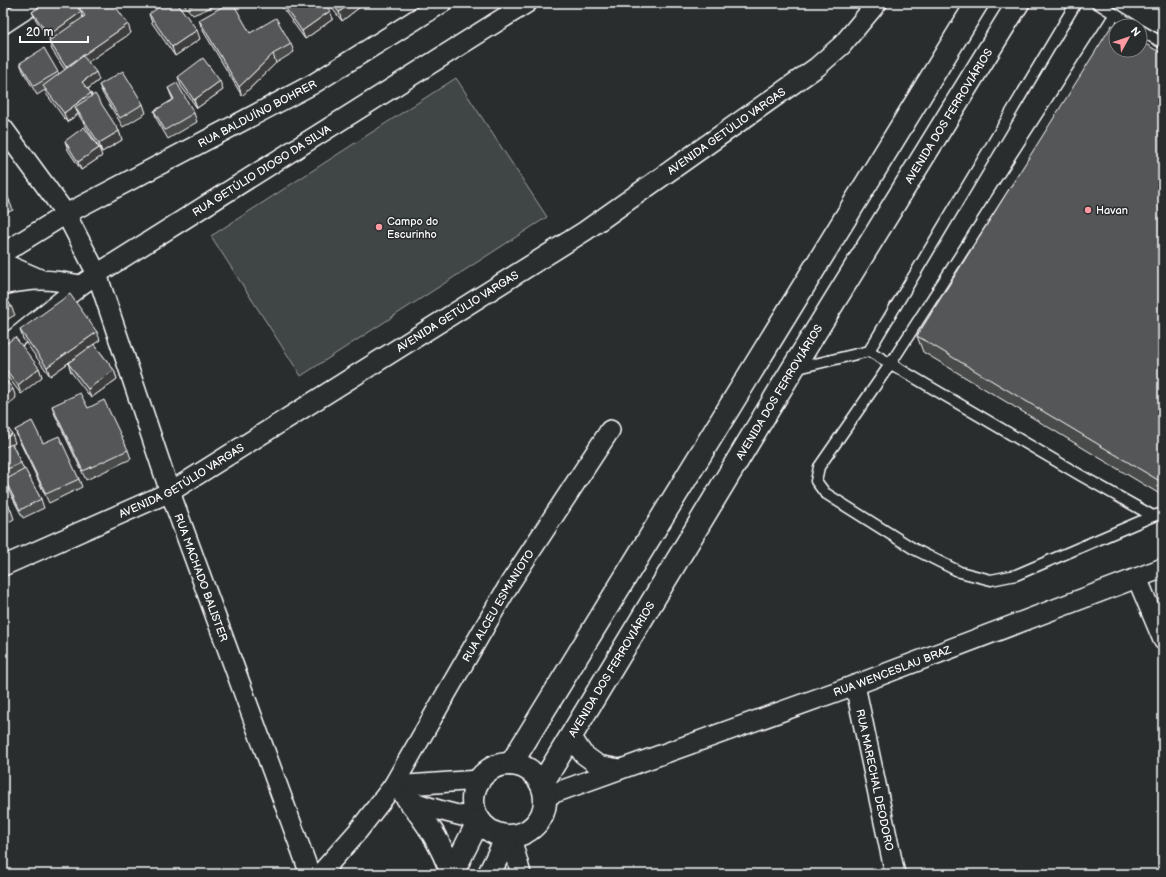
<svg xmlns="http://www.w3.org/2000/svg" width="1166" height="877" font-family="'Balsamiq Sans',sans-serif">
	<rect width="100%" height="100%" fill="#2a2d2e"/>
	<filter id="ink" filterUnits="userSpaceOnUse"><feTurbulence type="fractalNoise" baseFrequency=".025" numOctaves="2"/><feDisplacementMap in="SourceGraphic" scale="8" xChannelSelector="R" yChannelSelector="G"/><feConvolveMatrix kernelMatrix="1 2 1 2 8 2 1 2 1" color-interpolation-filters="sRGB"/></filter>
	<g filter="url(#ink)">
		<path fill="#414445" stroke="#a0a2a2" d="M456 78 547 217 301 376 211 236Z"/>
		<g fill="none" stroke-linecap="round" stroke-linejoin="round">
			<defs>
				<g id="lane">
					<path d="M1097 3 1134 26"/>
					<path d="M1115 14 891 363 819 467 816 481 825 493 914 549 960 572 991 580 1016 575 1153 516"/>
					<path d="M1140 30 1163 43"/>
					<path d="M869 351 1080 475 1153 516 1163 513"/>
					<path d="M794 369 869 351 1076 3"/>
				</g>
				<g id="street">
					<path d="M3 24 35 3"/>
					<path id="s1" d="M3 128 66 214 97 274 170 492 310 874"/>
					<path id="s2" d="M3 253 66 214 313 84 442 3"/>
					<path d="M3 263 40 279"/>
					<path d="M3 285C35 278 49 279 81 285"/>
					<path id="s3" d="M3 348 81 285 97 274 527 3"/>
					<path id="s4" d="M3 566 170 492 585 231 817 67 842 45 877 3"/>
					<path d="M1137 578 1163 640"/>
					<path id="s5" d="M855 685 895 874"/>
					<path d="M571 736 583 754 598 765 620 769"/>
					<path d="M393 786 479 780"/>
					<path d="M404 796C416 806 462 816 479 820"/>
					<path id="s6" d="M546 796 855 685 1163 568"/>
					<path d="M511 837 521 874"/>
					<path id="s7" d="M320 874 358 831 393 786 510 583 610 430"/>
				</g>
				<g id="secondary">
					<circle cx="509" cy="800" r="36"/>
					<path d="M511 764 977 3"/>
					<path id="s8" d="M542 784 792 370 1018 3"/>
					<path d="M408 799C428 823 441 844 452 874"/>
					<path d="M452 874 479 820"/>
					<path d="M489 874 507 837"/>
				</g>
			</defs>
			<use href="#lane" stroke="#fff" stroke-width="13"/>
			<use href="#street" stroke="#fff" stroke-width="22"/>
			<use href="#secondary" stroke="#fff" stroke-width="25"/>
			<use href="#lane" stroke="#2a2d2e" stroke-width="10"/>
			<use href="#street" stroke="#2a2d2e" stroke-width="19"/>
			<use href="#secondary" stroke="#2a2d2e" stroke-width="22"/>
		</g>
		<g fill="#494b4c" stroke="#fff">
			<path d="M45 3H113L131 33 88 62 99 80 88 89 92 96 119 131 122 140 102 152 78 114 67 122 47 95 45 90 37 95 23 71 20 63 58 72 59 74 65 70 52 50 49 41 50 40 36 20 32 12Z"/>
			<path d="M182 3H222L193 15Z"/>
			<path d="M280 3H324L333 19 305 39 281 6Z"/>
			<path d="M328 3H365L342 21Z"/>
			<path d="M149 14 200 39 175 56 152 23Z"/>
			<path d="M199 20 250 33 291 44 294 52 276 63 242 96 202 29Z"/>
			<path d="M1163 54V496L923 352 917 336Z"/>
			<path d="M178 77 223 90 197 108 181 86Z"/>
			<path d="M99 85 143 104 146 113 123 127 103 94Z"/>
			<path d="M168 88 194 113 197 122 168 139 157 120 154 111 173 100Z"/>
			<path d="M65 141 102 156 81 170 68 150Z"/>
			<path d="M3 186 13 210 3 214Z"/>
			<path d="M3 293 11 306 15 315 3 322Z"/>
			<path d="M20 330 100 340 94 344 114 370 117 379 91 398 71 372 68 363 71 361 50 376 23 339Z"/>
			<path d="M3 346 39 368 42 377 21 394 3 371Z"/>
			<path d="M52 406 88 408 128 450 131 459 86 480 55 415Z"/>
			<path d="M3 420 15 443 12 444 21 463 24 470 41 499 44 508 23 518 8 489 5 481H3Z"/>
			<path d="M15 430 43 443 79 479 82 487 49 503 18 438Z"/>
			<path d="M3 495 11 510 14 519 3 525Z"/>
		</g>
		<g fill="#3c3d3e" stroke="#fff">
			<path d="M124 3H130L125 6Z"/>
			<path d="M351 3H365L342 21 339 12Z"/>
			<path d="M330 11 333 19 305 39 302 31Z"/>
			<path d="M81 12 84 21 52 44 49 35Z"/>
			<path d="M128 24 131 33 69 75 66 67Z"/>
			<path d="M197 30 200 39 175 56 172 47Z"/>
			<path d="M273 54 276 63 242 96 239 87Z"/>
			<path d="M96 72 99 80 85 91 82 82Z"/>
			<path d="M220 81 223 90 197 108 194 100Z"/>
			<path d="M91 93 94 101 75 107 78 114 67 122 64 113Z"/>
			<path d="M119 131 122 140 102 152 99 143Z"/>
			<path d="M99 148 102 156 81 170 78 162Z"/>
			<path d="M97 332 100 340 50 376 47 367Z"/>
			<path d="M39 368 42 377 21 394 18 385Z"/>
			<path d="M114 370 117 379 91 398 88 389Z"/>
			<path d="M13 389 16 398 3 409V397Z"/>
			<path d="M12 434 15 443 3 450V439Z"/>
		</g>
		<g fill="#555758" stroke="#fff">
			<path d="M45 3H74L81 12 49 35 32 12Z"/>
			<path d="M76 3H113L128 24 66 67 49 41 85 16Z"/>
			<path d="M165 3H177L197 30 172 47 149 14Z"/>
			<path d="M187 3H197L190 6Z"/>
			<path d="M229 3H233L250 33 276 18 291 44 273 54 239 87 199 20Z"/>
			<path d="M282 3H324L330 11 302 31Z"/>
			<path d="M332 3H351L339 12Z"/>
			<path d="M1112 25 1116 27V50H1140V41L1163 54V483L917 336Z"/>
			<path d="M44 48 58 72 34 86 20 63Z"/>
			<path d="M83 56 96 72 82 82 91 93 64 113 43 86Z"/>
			<path d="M203 58 220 81 194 100 178 77Z"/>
			<path d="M123 71 143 104 120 118 99 85Z"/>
			<path d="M177 83 194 113 165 130 154 111 174 99 168 88Z"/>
			<path d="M95 94 119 131 99 143 75 107Z"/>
			<path d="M84 127 99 148 78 162 65 141Z"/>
			<path d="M3 186 10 202 3 204Z"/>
			<path d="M3 293 11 306 3 312Z"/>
			<path d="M70 294 97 332 47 367 20 330Z"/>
			<path d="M15 337 39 368 18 385 3 366V346Z"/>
			<path d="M94 344 114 370 88 389 68 363Z"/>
			<path d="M3 377 13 389 3 397Z"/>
			<path d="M80 393 88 408 104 400 128 450 83 471 52 406Z"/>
			<path d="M3 420 12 434 3 439Z"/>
			<path d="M32 421 43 443 59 436 79 479 46 494 15 430Z"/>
			<path d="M12 444 21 463 3 471V448Z"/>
			<path d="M25 469 41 499 20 510 5 480Z"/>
			<path d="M3 495 11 510 3 514Z"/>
		</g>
	</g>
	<g fill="#ff9aa2" stroke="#2a2d2e" stroke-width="1.5">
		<circle cx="1088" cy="210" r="4"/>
		<circle cx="379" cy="227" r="4"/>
	</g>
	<g text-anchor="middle" stroke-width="3" stroke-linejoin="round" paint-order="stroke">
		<g font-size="11" fill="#fff" stroke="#2a2d2e">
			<text dy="4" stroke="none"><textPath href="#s2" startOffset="290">RUA BALDUÍNO BOHRER</textPath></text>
			<text dy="4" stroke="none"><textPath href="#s8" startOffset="782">AVENIDA DOS FERROVIÁRIOS</textPath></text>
			<text dy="4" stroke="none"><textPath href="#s4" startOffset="846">AVENIDA GETÚLIO VARGAS</textPath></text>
			<text dy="4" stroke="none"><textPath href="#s3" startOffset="314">RUA GETÚLIO DIOGO DA SILVA</textPath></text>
			<text dy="4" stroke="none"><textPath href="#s4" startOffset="522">AVENIDA GETÚLIO VARGAS</textPath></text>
			<text dy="4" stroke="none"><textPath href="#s8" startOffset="458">AVENIDA DOS FERROVIÁRIOS</textPath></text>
			<text dy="4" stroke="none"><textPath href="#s4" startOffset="198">AVENIDA GETÚLIO VARGAS</textPath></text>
			<text dy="4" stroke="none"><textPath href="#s1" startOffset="495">RUA MACHADO BALISTER</textPath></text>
			<text dy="4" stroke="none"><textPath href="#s7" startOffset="323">RUA ALCEU ESMANIOTO</textPath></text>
			<text dy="4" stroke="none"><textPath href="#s8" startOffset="134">AVENIDA DOS FERROVIÁRIOS</textPath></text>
			<text dy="4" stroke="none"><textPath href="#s6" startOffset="368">RUA WENCESLAU BRAZ</textPath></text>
			<text dy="4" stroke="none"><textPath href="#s5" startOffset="97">RUA MARECHAL DEODORO</textPath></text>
		</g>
		<g font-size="11" fill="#fff" stroke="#2a2d2e" text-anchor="start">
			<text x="1096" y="214">Havan</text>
			<text x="387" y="225">Campo do<tspan x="387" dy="13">Escurinho</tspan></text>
		</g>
	</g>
	<rect width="1166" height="877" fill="none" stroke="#2a2d2e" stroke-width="16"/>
	<rect x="8" y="8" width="1150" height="861" fill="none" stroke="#fff" stroke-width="1.5" filter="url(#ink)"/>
	<g transform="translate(1128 38) rotate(50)"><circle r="19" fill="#2a2d2e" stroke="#7f8182"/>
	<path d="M0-3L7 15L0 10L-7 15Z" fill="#ff9aa2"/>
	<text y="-6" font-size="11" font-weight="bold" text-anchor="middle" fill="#ffffff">N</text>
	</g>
	<path d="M20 36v6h68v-6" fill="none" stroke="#ffffff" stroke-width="2"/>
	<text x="26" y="36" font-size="12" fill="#ffffff" stroke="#2a2d2e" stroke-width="3" paint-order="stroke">20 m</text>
</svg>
